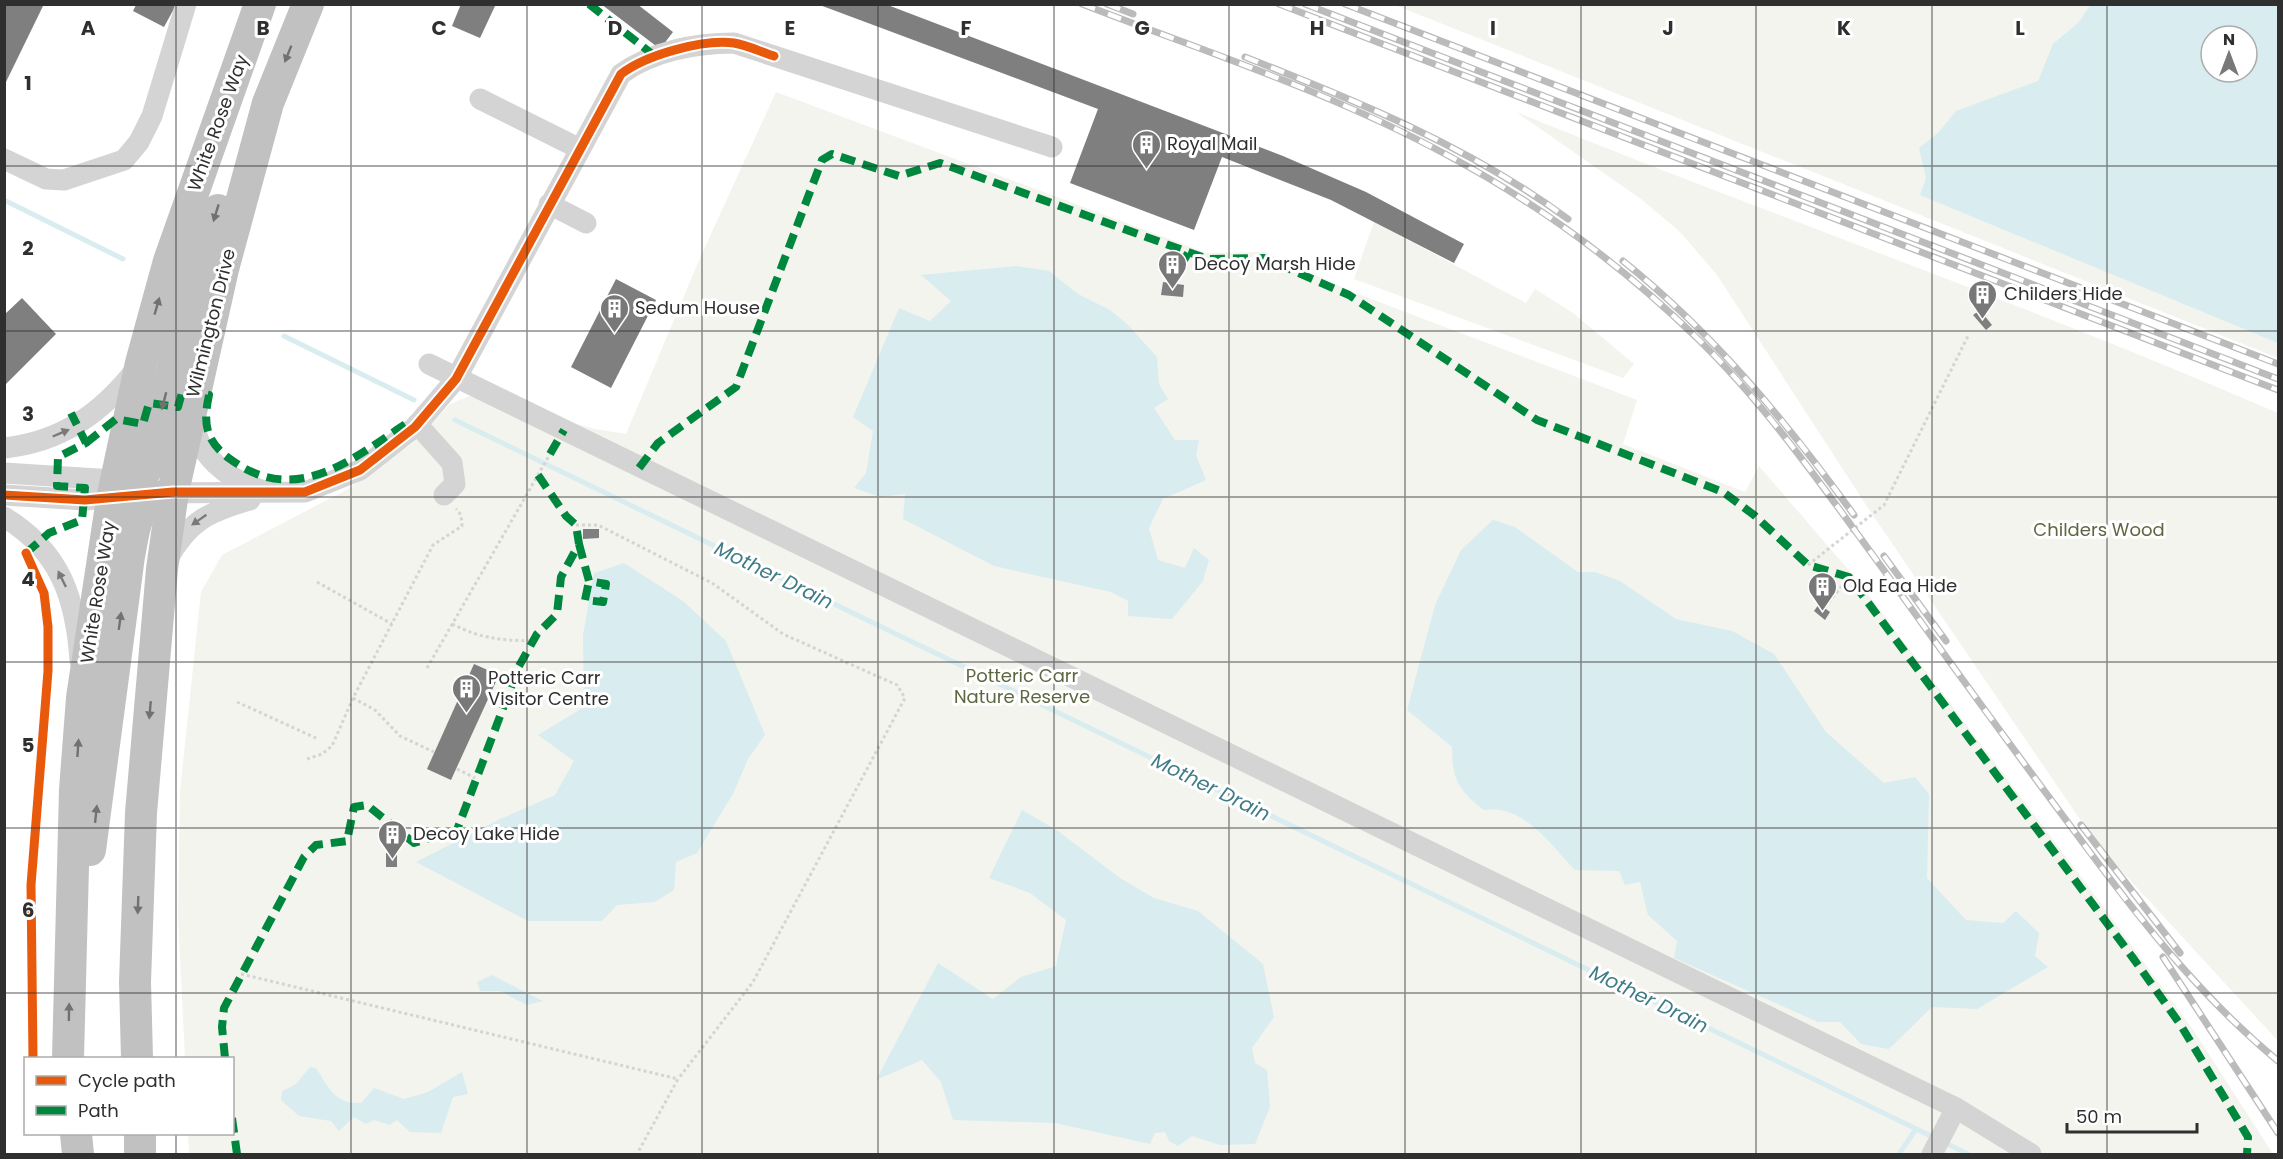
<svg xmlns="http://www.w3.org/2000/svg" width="2283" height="1159" font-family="Poppins,sans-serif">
	<rect width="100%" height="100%" fill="#fff"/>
	<g fill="#f3f4ed" fill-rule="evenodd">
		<path d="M1395 5H2278V358ZM2211 36H2247V72H2211Z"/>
		<path d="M776 92 1207 253 1265 252 1350 291 1637 400 1623 444 1745 492 1759 466 1858 581 2106 910 2196 1034 2273 1154H189L188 1134H232V1058H185L178 916 180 791 201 592 222 555 348 489 413 443 450 404 472 395 595 429 626 434 700 258Z"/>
		<path d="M1516 112C1769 215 2028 304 2278 413V1041L2096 843 1868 508 1717 275 1680 232 1641 199Z"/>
		<path d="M1374 222 1526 303 1535 289 1573 313 1634 364 1623 378 1354 279Z"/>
	</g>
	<g fill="#d9ecef" fill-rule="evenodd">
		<path d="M2091 4 2278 5V343L1920 195 1926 178 1919 148 1938 133 1956 111 2038 81 2053 44 2079 22ZM2211 36H2247V72H2211Z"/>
		<path d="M1016 266 1049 271 1078 294 1110 310 1127 324 1157 357 1159 384 1168 399 1154 408 1175 440H1199L1196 455 1206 480 1163 499 1149 528 1158 560 1185 568 1194 548 1209 560 1203 581 1172 619 1128 616V601L1111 592 994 566 903 519 905 494 880 497 854 488 866 473 873 431 853 417 899 308 930 321 951 301 921 275Z"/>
		<path d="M1493 520 1515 527 1578 572H1595L1620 581 1676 619 1732 631 1774 654 1826 732 1884 783 1915 777 1929 794 1927 878 1966 920 2003 923 2016 911 2039 933 2035 956 2048 967 1977 1009 1932 1007 1889 1049 1861 1044 1840 1022H1818L1674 958 1677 941 1648 915 1640 882 1625 885 1619 871 1575 870C1550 844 1524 804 1484 810 1459 791 1452 780 1452 747L1407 710 1435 605 1461 550Z"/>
		<path d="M624 563 683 601 726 641 765 735 748 759 733 794 697 853 676 862 674 890 655 902 617 905 602 921H528L416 862 500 819 555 795 574 761 538 735 584 707 583 635 594 573Z"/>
		<path d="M1022 810 1058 831 1120 878 1154 898 1198 911 1263 964 1274 1017 1252 1048 1255 1063 1267 1070 1270 1107 1255 1144 1220 1145 1192 1136 1178 1146 1169 1141 1165 1132 1155 1133 1150 1144 1055 1123 953 1120 941 1082 922 1060 876 1080 938 963 993 999 1021 977 1056 966 1066 920 1030 893 989 878Z"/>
		<path d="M492 975 543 1001 527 1005 500 991H480L477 982Z"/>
		<path d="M310 1067 316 1068C329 1088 334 1104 361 1103L374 1088 404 1099 428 1092 462 1072 468 1094 453 1097 441 1133 410 1132 397 1120 390 1125 374 1120 366 1124 354 1117 339 1131 331 1121 299 1116 281 1100 282 1091 296 1084Z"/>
	</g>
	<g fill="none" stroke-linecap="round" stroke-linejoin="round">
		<g stroke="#d9ecef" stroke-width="5">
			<path d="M4 200 123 259"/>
			<path d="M284 336 414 400"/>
			<path d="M455 420 1935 1138"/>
			<path d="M1943 1142 1968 1154"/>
			<path d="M1899 1154 1916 1129"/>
		</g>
	</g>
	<g fill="#7f7f7f">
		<path d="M5 4H44L5 84Z"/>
		<path d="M461 4 495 6 480 38 452 26Z"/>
		<path d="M601 4H637L673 32 660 49Z"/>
		<path d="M817 4H885L1283 156 1366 192 1464 244 1454 263 1331 200 1222 157 1194 230 1070 183 1098 109Z"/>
		<path d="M136 5H176L164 27 133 11Z"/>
		<path d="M616 279 656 300 611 388 571 367Z"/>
		<path d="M1163 282 1184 285 1183 297 1161 295Z"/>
		<path d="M22 298 56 334 4 386V315Z"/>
		<path d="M1980 310 1992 325 1986 330 1973 315Z"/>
		<path d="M583 529H599V538L583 539Z"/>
		<path d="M1819 604 1830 612 1825 620 1814 611Z"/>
		<path d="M474 664 499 675 451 780 427 769Z"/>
		<rect x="386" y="853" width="11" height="14"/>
	</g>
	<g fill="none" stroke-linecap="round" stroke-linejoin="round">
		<g stroke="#d4d4d4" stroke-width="3" stroke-dasharray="3 3" stroke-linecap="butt">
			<path d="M576 525H598L712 583 783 634 897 685 905 698 753 982 678 1079"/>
			<path d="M1808 565 1884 505 1968 336"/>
			<path d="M317 582 392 624"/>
			<path d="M1825 607 1849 577"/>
			<path d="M452 624C482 639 500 640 533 641"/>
			<path d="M427 668 550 454"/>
			<path d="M353 698 375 710 400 736 434 752"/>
			<path d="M237 702 318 739"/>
			<path d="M307 759 322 754 332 746 353 698 433 545 462 526 461 515 456 509"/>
			<path d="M457 769 475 778"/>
			<path d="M241 974 678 1079 637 1154"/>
		</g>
		<g stroke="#d4d4d4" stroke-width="21">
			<path d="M480 99 580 149"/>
			<path d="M4 159 46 179 64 180 124 160 139 142 152 116 186 4"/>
			<path d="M549 204 586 223"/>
			<path d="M429 364 1956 1108 2031 1154"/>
			<path d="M193 418C197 456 226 478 261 490"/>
			<path d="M417 424 452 463 455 484 444 495"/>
			<path d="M4 448C61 442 102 413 136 369"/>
			<path d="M4 473 129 481"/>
			<path d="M161 493 305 492 360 470 415 427 456 379 621 74C652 51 697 43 734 43L1052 147"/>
			<path d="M4 495 85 500 124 497"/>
			<path d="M4 517C60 551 76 598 80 661"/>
			<path d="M167 560C189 521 208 512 250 500"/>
			<path d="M1932 1154 1956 1108"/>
		</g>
		<g stroke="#c1c1c1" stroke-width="32">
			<path d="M112 499C131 490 139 482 149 465L188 304 218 210"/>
			<path d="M90 850 129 556C137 517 133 507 173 492"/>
			<path d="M68 1058 75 790 82 698 112 499 141 363 169 261 260 4"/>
			<path d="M137 1058 135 982 141 813 162 569 173 492 223 269 268 103 308 4"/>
			<path d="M76 1134 78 1154"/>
			<path d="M140 1134V1154"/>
		</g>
		<defs>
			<g id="rail">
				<path d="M1082 4C1203 51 1333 93 1447 155 1539 204 1623 266 1698 339 1768 407 1825 490 1883 569 1945 656 2008 742 2072 828 2134 912 2197 994 2278 1061"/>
				<path d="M1107 4 1133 14"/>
				<path d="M1279 4 2278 390"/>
				<path d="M1305 4 2278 379"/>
				<path d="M1345 4 2278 364"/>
				<path d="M1245 57C1357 101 1470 147 1568 219"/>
				<path d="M1623 261C1714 334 1786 421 1854 515"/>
				<path d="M1884 556 1946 641"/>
				<path d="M2081 825 2180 953"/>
				<path d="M2163 957 2278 1133"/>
			</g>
		</defs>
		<use href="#rail" stroke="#bbb" stroke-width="7"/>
		<use href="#rail" stroke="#fff" stroke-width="4.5" stroke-dasharray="14" stroke-linecap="butt"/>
		<g stroke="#00873e" stroke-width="8" stroke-dasharray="15 8" stroke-linecap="butt">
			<path d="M589 4 656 57"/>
			<path d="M1173 280 1188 253"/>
			<path d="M86 443 116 419 143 424 149 403 178 407 183 389 209 395C203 423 205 441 230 459 295 507 350 461 407 423"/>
			<path d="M550 454 564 430"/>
			<path d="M639 468 658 443 736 387 822 160 832 154 899 176 940 163 1208 259 1264 258 1349 295 1537 420 1723 492 1754 515 1808 565 1849 577 2133 958 2180 1024 2248 1137 2247 1154"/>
			<path d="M579 544 589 581 606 584 603 602 585 600 589 581"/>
			<path d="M26 553 49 533 82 520 85 488 57 486 58 457 86 443 71 413"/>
			<path d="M225 1058 222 1027 224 1008 304 857 316 845 347 841 354 807 367 805 414 843 457 830 519 666 537 634 557 614 561 577 579 544 576 525 566 516 538 475"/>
			<path d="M232 1118 237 1154"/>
		</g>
		<defs>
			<g id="cycleway">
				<path d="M4 495 85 500 173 492H305L360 470 415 427 456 379 621 74C646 55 702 39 734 43 747 45 761 52 774 56"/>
				<path d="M26 553 44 593 48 627V671L31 885 33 1058"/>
			</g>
		</defs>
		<use href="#cycleway" stroke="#fff" stroke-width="13"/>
		<use href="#cycleway" stroke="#e8590c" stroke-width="9"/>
	</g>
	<defs><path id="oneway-solid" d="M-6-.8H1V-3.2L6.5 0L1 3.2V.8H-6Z" transform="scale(1.5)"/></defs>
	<g fill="#717171">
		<use href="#oneway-solid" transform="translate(288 54) rotate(112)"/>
		<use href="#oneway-solid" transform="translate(216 213) rotate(107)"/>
		<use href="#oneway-solid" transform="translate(157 306) rotate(-74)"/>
		<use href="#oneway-solid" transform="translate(164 401) rotate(104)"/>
		<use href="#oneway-solid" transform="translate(120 621) rotate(-82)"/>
		<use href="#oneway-solid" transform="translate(150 710) rotate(95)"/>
		<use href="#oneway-solid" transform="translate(78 748) rotate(-86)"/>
		<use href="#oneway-solid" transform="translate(96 814) rotate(-84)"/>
		<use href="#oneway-solid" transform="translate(138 905) rotate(92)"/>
		<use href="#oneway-solid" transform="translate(69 1012) rotate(-89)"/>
	</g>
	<g fill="#797979">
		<use href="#oneway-solid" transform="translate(61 433) rotate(-23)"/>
		<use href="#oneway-solid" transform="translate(199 520) rotate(145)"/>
		<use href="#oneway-solid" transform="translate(62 579) rotate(-116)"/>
	</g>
	<path fill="none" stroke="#2f2f2f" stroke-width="1.5" stroke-opacity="0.55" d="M176 4V1058M351 4V1154M527 4V1154M702 4V1154M878 4V1154M1054 4V1154M1229 4V1154M1405 4V1154M1581 4V1154M1756 4V1154M1932 4V1154M2107 4V1154M4 166H2278M4 331H2278M4 497H2278M4 662H2278M4 828H2278M4 993H2278M176 1134V1154"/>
	<defs>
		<symbol id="building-pin" viewBox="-11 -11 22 30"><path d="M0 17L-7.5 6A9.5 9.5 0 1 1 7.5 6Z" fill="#787878" stroke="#fff"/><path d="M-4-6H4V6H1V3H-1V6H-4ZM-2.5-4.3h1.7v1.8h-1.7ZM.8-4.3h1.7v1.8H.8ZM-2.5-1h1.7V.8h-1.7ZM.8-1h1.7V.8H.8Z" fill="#fff"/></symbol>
	</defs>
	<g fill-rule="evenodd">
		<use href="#building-pin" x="1130" y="128" width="33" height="45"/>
		<use href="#building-pin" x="1156" y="248" width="33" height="45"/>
		<use href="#building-pin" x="1966" y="278" width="33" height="45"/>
		<use href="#building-pin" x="598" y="292" width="33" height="45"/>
		<use href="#building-pin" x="1806" y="570" width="33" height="45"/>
		<use href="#building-pin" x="450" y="672" width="33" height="45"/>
		<use href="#building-pin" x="376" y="818" width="33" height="45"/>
	</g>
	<g text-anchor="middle" stroke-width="6" stroke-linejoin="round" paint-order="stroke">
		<g font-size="18" fill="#2f2f2f" stroke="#fff">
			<text transform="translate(218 123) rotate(-70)" y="6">White Rose Way</text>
			<text transform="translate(211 323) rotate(-76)" y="6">Wilmington Drive</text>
			<text transform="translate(98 592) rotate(-81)" y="6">White Rose Way</text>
		</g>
		<g font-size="18" fill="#2f2f2f" stroke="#fff" text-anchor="start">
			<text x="1167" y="150">Royal Mail</text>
			<text x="1194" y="270">Decoy Marsh Hide</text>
			<text x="2004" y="300">Childers Hide</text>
			<text x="635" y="314">Sedum House</text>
			<text x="1843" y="592">Old Eaa Hide</text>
			<text x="488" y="684">Potteric Carr<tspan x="488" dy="21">Visitor Centre</tspan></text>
			<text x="413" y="840">Decoy Lake Hide</text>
		</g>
		<g font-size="18" fill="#5d6840" stroke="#fff">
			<text x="2099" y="536">Childers Wood</text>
			<text x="1022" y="682">Potteric Carr<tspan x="1022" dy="21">Nature Reserve</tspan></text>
		</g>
		<g font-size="20" font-style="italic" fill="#407c86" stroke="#fff">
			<text transform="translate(774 575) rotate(26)" y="7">Mother Drain</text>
			<text transform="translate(1211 787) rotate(26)" y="7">Mother Drain</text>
			<text transform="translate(1649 999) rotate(26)" y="7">Mother Drain</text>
		</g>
	</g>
	<g font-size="20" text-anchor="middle" font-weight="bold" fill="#2f2f2f" stroke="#fff" stroke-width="6" stroke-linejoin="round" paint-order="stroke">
		<text x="88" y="35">A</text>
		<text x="263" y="35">B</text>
		<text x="439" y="35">C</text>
		<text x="615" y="35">D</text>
		<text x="790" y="35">E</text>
		<text x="966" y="35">F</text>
		<text x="1142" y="35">G</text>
		<text x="1317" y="35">H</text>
		<text x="1493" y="35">I</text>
		<text x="1668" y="35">J</text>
		<text x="1844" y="35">K</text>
		<text x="2020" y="35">L</text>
		<text x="28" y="90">1</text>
		<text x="28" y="255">2</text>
		<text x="28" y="421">3</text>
		<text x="28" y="586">4</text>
		<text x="28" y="752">5</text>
		<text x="28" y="917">6</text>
	</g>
	<rect width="2283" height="1159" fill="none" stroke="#2f2f2f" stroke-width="12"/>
	<rect x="24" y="1057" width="210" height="78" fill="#ffffff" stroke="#acacac" stroke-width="1.5"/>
	<rect x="36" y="1076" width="30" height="9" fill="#e8590c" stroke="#acacac" stroke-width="1.5"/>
	<text x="78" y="1087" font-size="18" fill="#2f2f2f">Cycle path</text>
	<rect x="36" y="1106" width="30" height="9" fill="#00873e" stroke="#acacac" stroke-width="1.5"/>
	<text x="78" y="1117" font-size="18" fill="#2f2f2f">Path</text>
	<g transform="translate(2229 54)"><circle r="28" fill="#ffffff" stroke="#acacac" stroke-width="1.5"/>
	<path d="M0-4.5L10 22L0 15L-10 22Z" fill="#787878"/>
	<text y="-9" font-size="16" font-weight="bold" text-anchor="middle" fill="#2f2f2f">N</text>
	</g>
	<path d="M2067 1123v9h130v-9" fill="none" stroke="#2f2f2f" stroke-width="3"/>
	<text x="2076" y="1123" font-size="18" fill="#2f2f2f" stroke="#ffffff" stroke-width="4.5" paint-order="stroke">50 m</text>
</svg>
